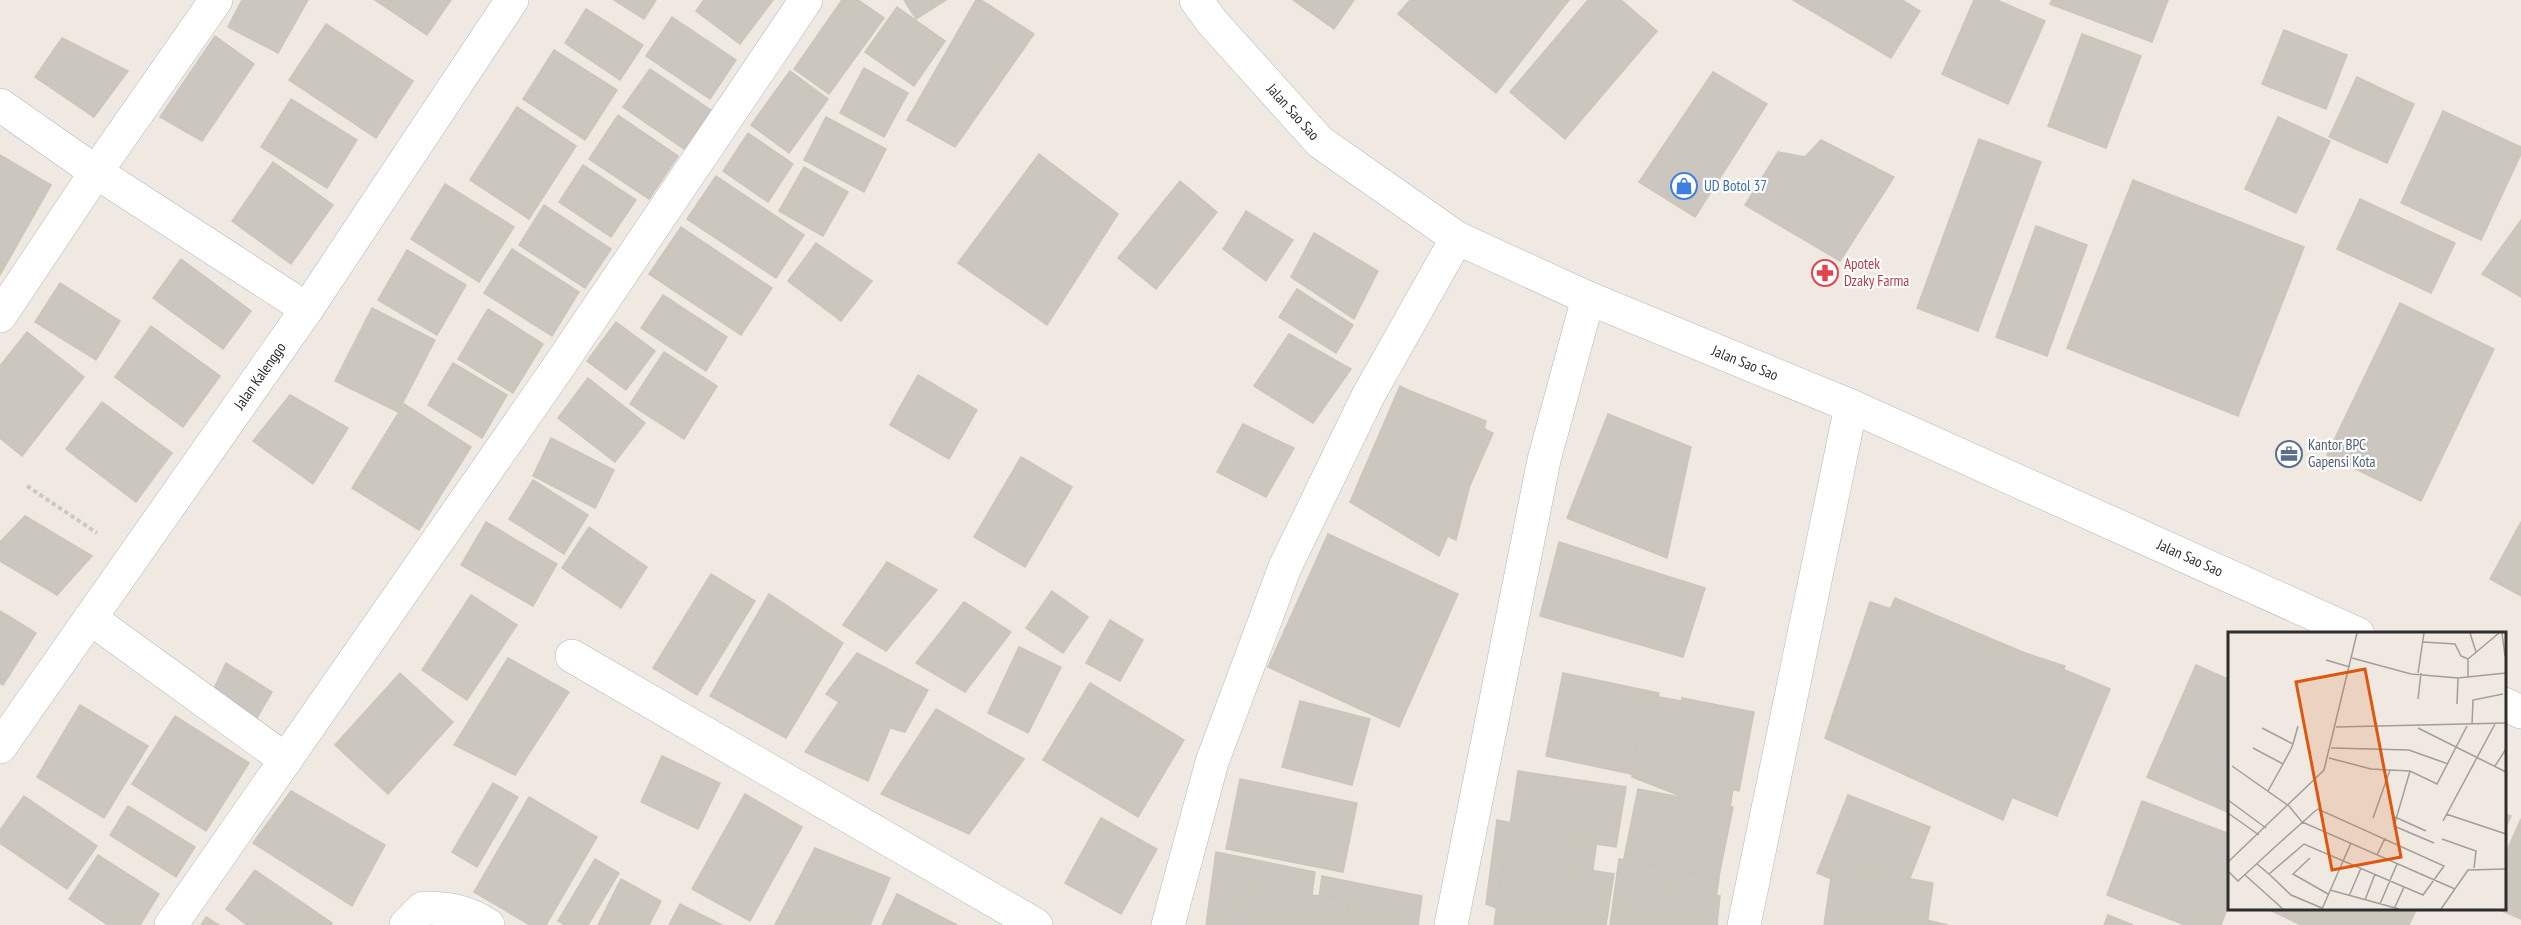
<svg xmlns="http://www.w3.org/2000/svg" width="2521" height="925" font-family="'PT Sans Narrow',sans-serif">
	<rect width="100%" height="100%" fill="#efe9e1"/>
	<g fill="#cbc7bf" stroke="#cbc5ba" stroke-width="1.5">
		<path d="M242 0H308L278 53 228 27Z"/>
		<path d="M375 0H451L427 35Z"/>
		<path d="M614 0H656L644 19Z"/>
		<path d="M704 0H773L740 44 696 11Z"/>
		<path d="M842 0H858L884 18 829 94 794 69Z"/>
		<path d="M904 0H946L916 19Z"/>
		<path d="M976 0H981L1034 34 955 147 907 120Z"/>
		<path d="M1293 0H1354L1334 29Z"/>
		<path d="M1410 0H1569L1496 93 1398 14Z"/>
		<path d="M1588 0H1621L1657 31 1565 139 1510 92Z"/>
		<path d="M1793 0H1902L1920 11 1891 58Z"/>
		<path d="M1974 0H1997L2045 21 2008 104 1942 74Z"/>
		<path d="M2052 0H2168L2152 42 2050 4Z"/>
		<path d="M897 7 945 41 914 86 865 52Z"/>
		<path d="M586 9 643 45 620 80 565 43Z"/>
		<path d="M672 17 736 60 710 99 646 56Z"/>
		<path d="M326 24 413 81 376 138 289 80Z"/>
		<path d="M2284 30 2347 55 2326 109 2262 84Z"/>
		<path d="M2082 34 2141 56 2106 148 2048 126Z"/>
		<path d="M215 36 254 64 202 141 160 117Z"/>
		<path d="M62 38 128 71 94 117 35 77Z"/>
		<path d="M554 50 617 90 585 140 523 99Z"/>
		<path d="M864 68 908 93 884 137 840 113Z"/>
		<path d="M650 69 711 110 684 149 623 107Z"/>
		<path d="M790 71 828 99 789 153 751 125Z"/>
		<path d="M1713 72 1767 104 1695 217 1639 182Z"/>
		<path d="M2357 77 2414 104 2387 163 2329 137Z"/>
		<path d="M291 99 357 140 327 188 261 147Z"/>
		<path d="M517 107 576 146 529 219 470 180Z"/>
		<path d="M2443 111 2521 147V154L2481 240 2401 203Z"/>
		<path d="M618 115 678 156 649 199 589 159Z"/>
		<path d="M826 117 886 149 864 192 804 160Z"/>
		<path d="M2278 117 2330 141 2296 213 2245 189Z"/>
		<path d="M748 133 793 164 768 202 723 171Z"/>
		<path d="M1979 139 2041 162 1978 331 1917 308Z"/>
		<path d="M1821 140 1894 177 1840 261 1745 205 1778 152 1805 157Z"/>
		<path d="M1039 154 1118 214 1047 325 958 263Z"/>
		<path d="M0 155 51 185 0 275Z"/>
		<path d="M273 162 333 205 291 264 232 221Z"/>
		<path d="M583 165 636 200 611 237 559 202Z"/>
		<path d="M804 167 848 192 823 236 779 211Z"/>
		<path d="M716 176 804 235 776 278 687 219Z"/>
		<path d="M2133 180 2304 247 2238 416 2067 348Z"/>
		<path d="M1180 181 1217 212 1156 289 1118 258Z"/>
		<path d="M445 184 514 227 479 282 411 239Z"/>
		<path d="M2360 199 2455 243 2431 293 2337 249Z"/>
		<path d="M544 205 611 249 585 288 519 245Z"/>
		<path d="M1246 211 1293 240 1266 281 1223 249Z"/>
		<path d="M2521 220V297L2482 274Z"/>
		<path d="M2036 226 2087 245 2047 356 1996 337Z"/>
		<path d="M681 227 772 288 741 335 649 274Z"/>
		<path d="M1314 233 1378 271 1354 319 1291 277Z"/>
		<path d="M816 243 872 281 841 321 788 281Z"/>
		<path d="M512 249 579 292 552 336 484 293Z"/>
		<path d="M407 250 466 285 437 335 378 300Z"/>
		<path d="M181 259 251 311 223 349 153 298Z"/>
		<path d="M60 283 120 321 96 360 35 322Z"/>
		<path d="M1297 289 1353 325 1336 353 1279 317Z"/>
		<path d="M663 295 727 337 706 371 641 328Z"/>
		<path d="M2400 303 2494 349 2421 501 2327 455Z"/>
		<path d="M372 308 435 340 398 412 335 381Z"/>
		<path d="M488 309 543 344 513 393 458 359Z"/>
		<path d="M616 322 655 351 626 390 587 361Z"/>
		<path d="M151 326 220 376 183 427 115 377Z"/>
		<path d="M27 332 84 377 22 456 0 438V366Z"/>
		<path d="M1289 334 1351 369 1313 423 1254 386Z"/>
		<path d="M664 352 717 386 684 439 630 404Z"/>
		<path d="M453 363 507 395 482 438 428 405Z"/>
		<path d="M918 375 977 410 949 459 890 425Z"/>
		<path d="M588 378 645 423 615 462 558 418Z"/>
		<path d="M1400 386 1493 433 1439 556 1350 502Z"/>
		<path d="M1410 391 1486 421 1456 540 1360 497Z"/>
		<path d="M290 395 348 428 313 484 253 441Z"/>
		<path d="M102 402 172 453 136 502 66 449Z"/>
		<path d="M404 404 471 447 419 530 352 488Z"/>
		<path d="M1608 414 1691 447 1667 558 1567 518Z"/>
		<path d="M1243 424 1294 448 1266 497 1217 472Z"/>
		<path d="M551 438 614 470 595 508 533 476Z"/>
		<path d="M1021 457 1072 487 1025 567 974 537Z"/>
		<path d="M533 480 588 515 564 554 509 519Z"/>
		<path d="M25 516 92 556 57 595 0 561V542Z"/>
		<path d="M486 522 557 564 533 606 461 565Z"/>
		<path d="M2521 522V596L2490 579Z"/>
		<path d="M589 527 647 567 621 608 562 568Z"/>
		<path d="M1328 534 1458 594 1399 727 1268 667Z"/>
		<path d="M1559 542 1705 588 1683 657 1540 616Z"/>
		<path d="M887 562 937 590 886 651 843 625Z"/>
		<path d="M711 574 755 601 697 695 653 668Z"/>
		<path d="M1052 591 1088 617 1063 653 1026 628Z"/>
		<path d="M769 594 843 643 786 738 710 696Z"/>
		<path d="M471 595 517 625 467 700 422 670Z"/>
		<path d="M1895 598 2110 689 2057 816 1841 726Z"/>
		<path d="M964 602 1011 632 965 692 916 663Z"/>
		<path d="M1870 602 2065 666 2003 820 1825 738Z"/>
		<path d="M0 611 36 633 3 685 0 683Z"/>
		<path d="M1110 620 1143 640 1120 681 1086 663Z"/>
		<path d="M1019 647 1061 667 1028 733 988 713Z"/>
		<path d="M857 653 928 690 905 732 890 728 868 781 805 752 839 702 826 694Z"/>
		<path d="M508 658 569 692 515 775 454 745Z"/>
		<path d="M226 663 272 692 251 728 209 699Z"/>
		<path d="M2196 665 2230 680V813L2147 777Z"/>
		<path d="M400 673 453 722 388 794 335 745Z"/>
		<path d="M1563 673 1659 693 1641 776 1546 756Z"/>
		<path d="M1090 683 1184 740 1138 817 1043 760Z"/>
		<path d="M1644 694 1744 713 1729 815 1632 777Z"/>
		<path d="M1682 698 1754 712 1739 791 1666 778Z"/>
		<path d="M1300 701 1370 719 1352 785 1282 767Z"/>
		<path d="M80 705 148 746 104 818 37 777Z"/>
		<path d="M936 709 1024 759 969 834 881 794Z"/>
		<path d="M175 716 249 763 206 831 132 784Z"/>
		<path d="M662 756 720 783 698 829 641 802Z"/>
		<path d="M1518 771 1626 787 1616 847 1509 832Z"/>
		<path d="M1240 779 1357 803 1343 872 1226 849Z"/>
		<path d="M493 783 518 797 477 867 452 852Z"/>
		<path d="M1638 789 1733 807 1718 881 1623 863Z"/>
		<path d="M291 791 385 845 352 906 253 843Z"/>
		<path d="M745 794 802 827 750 921 692 889Z"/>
		<path d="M1848 795 1930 827 1899 906 1817 873Z"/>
		<path d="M24 796 97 846 67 889 0 843V830Z"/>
		<path d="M529 797 597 837 546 925H530L474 892Z"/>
		<path d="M2142 801 2230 834V901L2221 925H2185L2107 895Z"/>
		<path d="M128 806 195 847 176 877 110 835Z"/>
		<path d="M2504 814 2511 816 2504 831Z"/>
		<path d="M1101 818 1157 849 1121 914 1065 883Z"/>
		<path d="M2521 819V919L2495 908H2504V857Z"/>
		<path d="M1497 820 1597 840 1585 925H1540L1486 904Z"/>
		<path d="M815 848 890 878 870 925H775Z"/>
		<path d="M1216 852 1315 872 1308 925H1206Z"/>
		<path d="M98 855 159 894 140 925H108L69 899Z"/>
		<path d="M1504 857 1614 874 1606 925H1494Z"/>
		<path d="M595 859 619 873 588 925H565L558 921Z"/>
		<path d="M1619 859 1719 878 1712 925H1610Z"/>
		<path d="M1833 864 1933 883 1927 925H1824Z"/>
		<path d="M255 870 332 923 331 925H247L226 909Z"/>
		<path d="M1322 876 1422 896 1418 925H1315Z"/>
		<path d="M621 879 661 901 649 925H598Z"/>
		<path d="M1627 888 1720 896 1717 925H1624Z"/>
		<path d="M1249 889 1349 899 1346 925H1245Z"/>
		<path d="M897 894 957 925H882Z"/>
		<path d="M680 904 722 925H669Z"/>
		<path d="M2266 908H2417L2409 925H2301Z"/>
		<path d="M1880 909 1948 925H1875Z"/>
		<path d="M2108 915 2133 925H2104Z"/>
		<path d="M206 917 219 925H201Z"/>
	</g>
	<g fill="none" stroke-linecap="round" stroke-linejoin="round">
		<defs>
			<g id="street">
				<path d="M0 105 96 172 307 309"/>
				<path d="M0 316 96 172 216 0"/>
				<path d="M90 618 286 760"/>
				<path d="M572 656 1036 925"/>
				<path d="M0 747 307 309 512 0"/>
				<path d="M171 925 559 366 806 0"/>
				<path d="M406 925 423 908C448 908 467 911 488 925"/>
				<path d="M1168 925 1212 762 1285 567 1368 396 1457 238"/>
				<path d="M1451 925 1544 460 1588 298"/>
				<path d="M1744 925 1851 406"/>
			</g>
			<g id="secondary">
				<path d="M1196 0 1212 22 1320 142 1457 238 1588 298 1851 406 2358 634"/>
				<path d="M2504 704 2521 712"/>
			</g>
		</defs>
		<use href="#street" stroke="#b4b7c1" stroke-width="34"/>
		<use href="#secondary" stroke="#b4b7c1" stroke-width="34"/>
		<path stroke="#c9c9c9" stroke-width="4" stroke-dasharray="4.5 3" stroke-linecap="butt" d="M27 486 97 533"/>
		<use href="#street" stroke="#fff" stroke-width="33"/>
		<use href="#secondary" stroke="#fff" stroke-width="33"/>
	</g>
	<defs>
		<symbol id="shop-ring" viewBox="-11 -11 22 22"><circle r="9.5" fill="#fff" stroke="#3f7fe0" stroke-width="1.5"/><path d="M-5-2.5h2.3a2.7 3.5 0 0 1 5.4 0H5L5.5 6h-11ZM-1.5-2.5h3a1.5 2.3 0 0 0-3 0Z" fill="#3f7fe0"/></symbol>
		<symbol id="pharmacy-ring" viewBox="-11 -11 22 22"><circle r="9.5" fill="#fff" stroke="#e0444e" stroke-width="1.5"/><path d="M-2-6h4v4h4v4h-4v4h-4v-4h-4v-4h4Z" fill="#e0444e"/></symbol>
		<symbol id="office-ring" viewBox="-11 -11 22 22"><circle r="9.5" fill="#fff" stroke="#5c6f8a" stroke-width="1.5"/><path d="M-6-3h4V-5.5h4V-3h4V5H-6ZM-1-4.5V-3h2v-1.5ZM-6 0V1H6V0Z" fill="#5c6f8a"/></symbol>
	</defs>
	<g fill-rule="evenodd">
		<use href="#shop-ring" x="1669" y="171" width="30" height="30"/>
		<use href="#pharmacy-ring" x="1810" y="258" width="30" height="30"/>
		<use href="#office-ring" x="2274" y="439" width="30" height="30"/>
	</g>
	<g text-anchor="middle" stroke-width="4.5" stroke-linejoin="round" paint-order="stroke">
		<g font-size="15" fill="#2e2e2e" stroke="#fff">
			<text transform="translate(1293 112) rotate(48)" y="5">Jalan Sao Sao</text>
			<text transform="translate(1745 363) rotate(22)" y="5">Jalan Sao Sao</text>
			<text transform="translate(260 376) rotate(-55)" y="5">Jalan Kalenggo</text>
			<text transform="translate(2190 558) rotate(24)" y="5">Jalan Sao Sao</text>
		</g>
		<g font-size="15" fill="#366cbe" stroke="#fff" text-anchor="start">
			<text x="1704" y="191">UD Botol 37</text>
		</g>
		<g font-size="15" fill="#be3a42" stroke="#fff" text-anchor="start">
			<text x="1844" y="269">Apotek<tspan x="1844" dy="17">Dzaky Farma</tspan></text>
		</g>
		<g font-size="15" fill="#4e5e75" stroke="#fff" text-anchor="start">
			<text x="2308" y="450">Kantor BPC<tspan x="2308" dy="17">Gapensi Kota</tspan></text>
		</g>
	</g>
	<g transform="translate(2228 632)">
		<rect width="278" height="278" fill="#efe9e1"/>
		<path fill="none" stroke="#a29e99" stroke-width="1.5" d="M242 1 248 20M274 1 277 24M195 10 227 12 233 24 240 27M124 26 183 42 230 46 278 41M98 28 122 35M190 41 196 1M240 45V27L271 1M190 67 193 41M229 72 230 46M244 93 245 68 275 62M108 95 278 91M190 96 278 140M65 112 70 94M25 116 55 132 63 117 65 112 34 96M103 116 181 118 220 132M101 126 143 137 182 139 209 152 239 94M4 134 61 174 74 190 227 257M267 134 278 117M182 139 166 194 206 211M40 159 55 132M0 168 38 196M0 181 31 203M218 182 278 202M167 185 198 199M145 186 162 138M215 189 267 92M214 207 248 219 246 236M149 223 157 206M82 226 65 242 100 262M0 230 96 138 129 1M0 239 10 249 48 214 86 180 90 177 216 234 195 263 76 212 41 242 29 232M41 242 63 263 94 276M17 243 55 277M102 258 171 277M121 264 133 236M137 268 147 242M152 272 169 232M167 275 176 255M94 277 123 211M213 277 240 238 278 237"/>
		<path fill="#df570e" fill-opacity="0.15" stroke="#df570e" stroke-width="3" d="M137 37 173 225 104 238 68 50Z"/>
		<rect width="278" height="278" fill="none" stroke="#2e2e2e" stroke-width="3"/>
	</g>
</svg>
